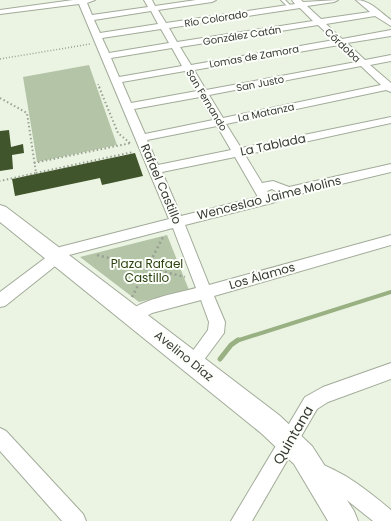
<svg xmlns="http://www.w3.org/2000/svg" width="391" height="521" font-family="Poppins,sans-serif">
	<rect width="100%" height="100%" fill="#ebf4e2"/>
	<g fill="#b4c4a7">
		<path d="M89 65 117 145 37 162 23 77Z"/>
		<path d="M167 235 189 290 139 302 80 257Z"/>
	</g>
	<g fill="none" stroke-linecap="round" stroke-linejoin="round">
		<path stroke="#98b082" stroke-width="4" d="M236 341 391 292"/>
		<path stroke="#98b082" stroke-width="5" d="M220 359 231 345 238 340"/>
	</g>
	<g fill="#40552b">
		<path d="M9 130 11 147 23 144 24 153 12 155 13 169 0 171V131Z"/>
		<path d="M135 153 143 176 102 185 100 178 15 196 12 179Z"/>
	</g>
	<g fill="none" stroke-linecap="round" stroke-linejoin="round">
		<defs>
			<path id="lane" d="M281 0H285L291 6V8H289Z"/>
			<g id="street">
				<path d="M73 0H95L87 3 92 15 148 7 144 0H152L155 6 196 0H216L212 2 158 10 166 23 295 4 292 0H301L303 2 338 0 334 2 307 6 321 19 370 12 356 0C370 0 380 12 391 20V26L375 16 326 24 342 39 391 30V36L347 43 365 60 391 55V61L370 65 391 83V92L386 90 226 124 241 148 391 117V123L245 155 262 183 273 181 289 187 391 164V172L291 196 272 203 185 225 209 285 391 235V245L214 296 225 322 224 333 198 368 192 371 186 368 184 363 208 330 209 322 201 300 152 313 134 323 129 321 126 316C134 300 179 293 196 288L173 228 69 255 5 306 0 307V292L60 247 169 219 79 4 0 14V10ZM300 8 313 21 177 42 169 28ZM151 11 158 24 100 33 94 20ZM318 25 334 40 191 65 180 47ZM161 29 169 43 109 53 102 38ZM339 45 356 62 206 90 194 70ZM172 48 182 66 119 77 111 58ZM361 66 381 85 223 118 209 95ZM185 71 197 91 131 103 122 82ZM200 97 213 120 145 134 134 109ZM217 126 231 150 158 165 147 140ZM235 157 258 197 181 216 162 172ZM272 189 277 192 269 195 267 191Z"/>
				<path d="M391 363V379L328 402 317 409 252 521H231L305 397 323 387Z"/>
				<path d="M0 428 6 431 83 514 86 521H62L0 451Z"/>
				<path d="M315 462C345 472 367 490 391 510V521H373L338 493 323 484 308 479 305 472 308 465Z"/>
			</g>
			<path id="secondary" d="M0 205 6 207 279 415 312 446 354 511 358 521H328L294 464 261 433 0 222Z"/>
		</defs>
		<use href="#lane" stroke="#a2ab9a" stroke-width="2"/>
		<use href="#street" stroke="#a2ab9a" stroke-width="2"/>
		<use href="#secondary" stroke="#a2ab9a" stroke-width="2"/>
		<g stroke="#999f92" stroke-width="1.5" stroke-dasharray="1 2" stroke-linecap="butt">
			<path d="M0 59 90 44"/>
			<path d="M98 84 100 88"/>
		</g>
		<g stroke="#999f92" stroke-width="2" stroke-dasharray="1.5 2.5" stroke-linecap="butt">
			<path d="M99 87 118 133 130 143"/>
			<path d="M0 98 27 113 36 173 0 181"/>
			<path d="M34 163 131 143"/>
			<path d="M36 173 133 152"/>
		</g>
		<g stroke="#999f92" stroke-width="2.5" stroke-dasharray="2 3" stroke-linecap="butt">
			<path d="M97 255 185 277"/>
			<path d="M132 297 163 237"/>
		</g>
		<use href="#lane" fill="#fff" fill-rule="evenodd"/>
		<use href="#street" fill="#fff" fill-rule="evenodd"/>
		<use href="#secondary" fill="#fff" fill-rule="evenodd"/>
	</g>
	<g text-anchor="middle" stroke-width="4" stroke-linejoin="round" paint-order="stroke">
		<g font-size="10" fill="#373b34" stroke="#fdfffb">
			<text transform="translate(216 18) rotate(-9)" y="4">Río Colorado</text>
			<text transform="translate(242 35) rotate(-9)" y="4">González Catán</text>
			<text transform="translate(343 45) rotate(43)" y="4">Córdoba</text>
			<text transform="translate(254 56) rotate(-10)" y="4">Lomas de Zamora</text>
			<text transform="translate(260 83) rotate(-11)" y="4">San Justo</text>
			<text transform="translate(207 100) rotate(59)" y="4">San Fernando</text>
			<text transform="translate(266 112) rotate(-12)" y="4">La Matanza</text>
		</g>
		<g font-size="12" fill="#373b34" stroke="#fdfffb">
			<text transform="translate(273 145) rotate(-12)" y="4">La Tablada</text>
			<text transform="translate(161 184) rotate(67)" y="4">Rafael Castillo</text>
			<text transform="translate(269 198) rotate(-14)" y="4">Wenceslao Jaime Molins</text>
			<text transform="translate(262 276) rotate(-16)" y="4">Los Álamos</text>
			<text transform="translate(184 356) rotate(39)" y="4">Avelino Díaz</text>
		</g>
		<g font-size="12" fill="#2c4210" stroke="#fdfffb">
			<text x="147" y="268">Plaza Rafael<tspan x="147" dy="14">Castillo</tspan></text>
		</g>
		<g font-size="14" fill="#373b34" stroke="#fdfffb">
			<text transform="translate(293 435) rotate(-60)" y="5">Quintana</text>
		</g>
	</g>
</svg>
